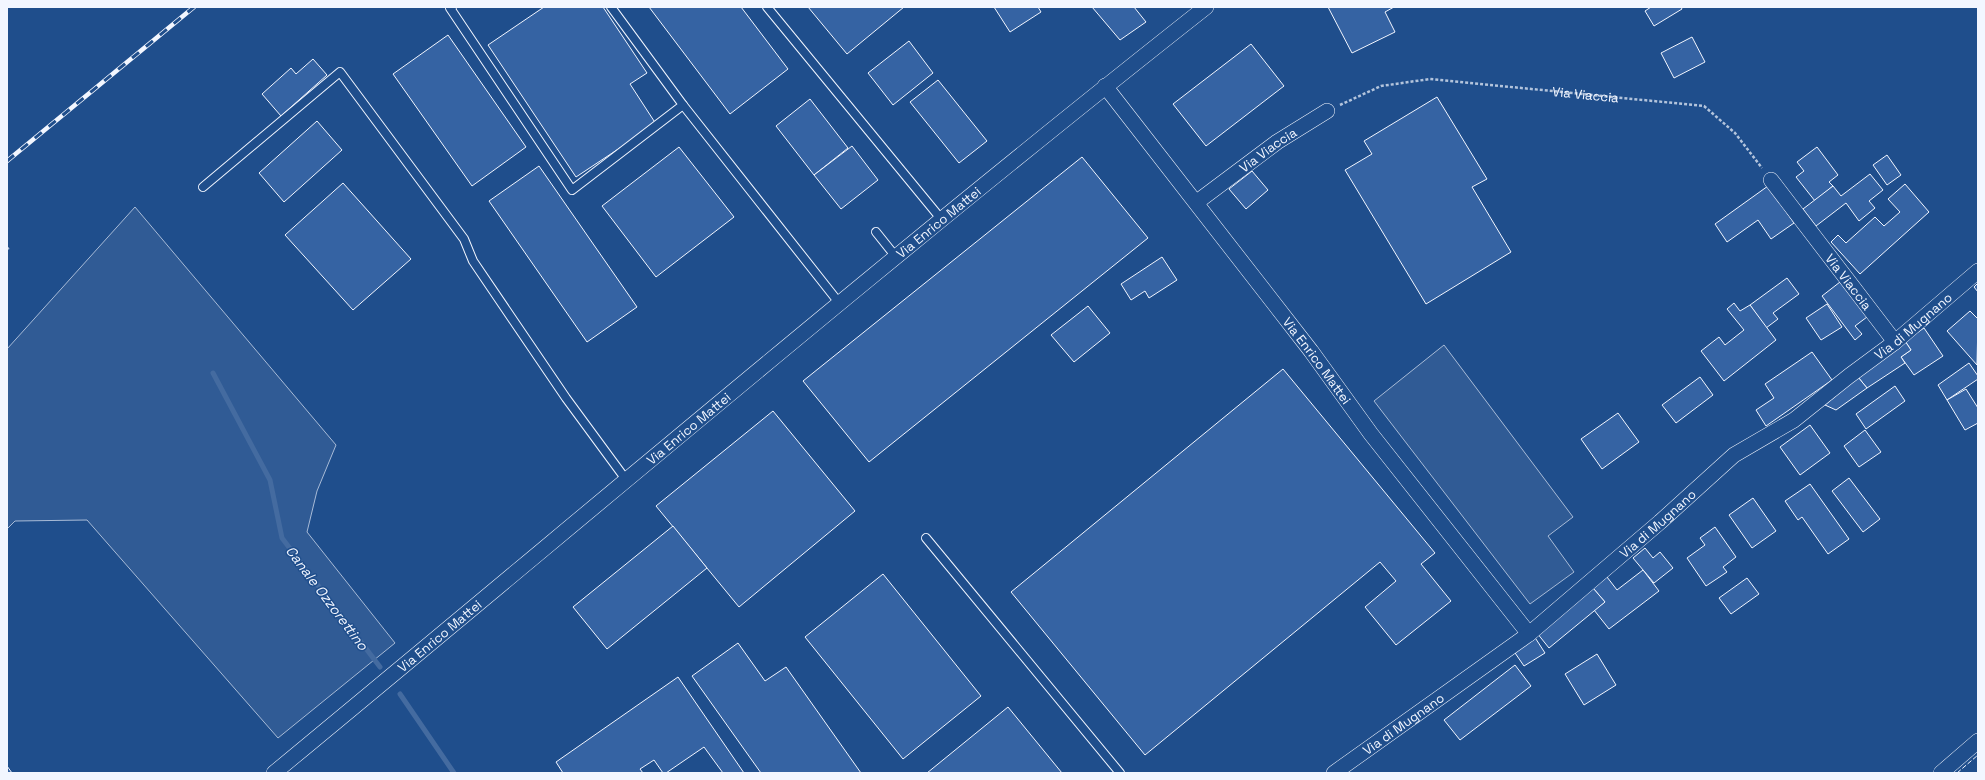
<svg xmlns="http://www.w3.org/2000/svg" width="1985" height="780" font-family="'Space Grotesk',sans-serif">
	<rect width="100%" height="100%" fill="#1f4e8c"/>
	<g fill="#305b95" stroke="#a8bbd7">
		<path d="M135 207 336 445 317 491 307 532 395 643 278 738 87 520 15 521 7 529V349Z"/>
		<path d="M1444 345 1573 517 1548 536 1574 572 1530 604 1374 401Z"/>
	</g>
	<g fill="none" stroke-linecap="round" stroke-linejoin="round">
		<g stroke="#446ba0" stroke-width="5">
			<path d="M213 373 270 480 282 538 380 667"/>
			<path d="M400 694 454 773"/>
		</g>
	</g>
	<g fill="#3563a3" stroke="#f2f6ff">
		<path d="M544 7H603L647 73 630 84 656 124 576 177 488 45Z"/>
		<path d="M649 7H741L788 69 730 114Z"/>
		<path d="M808 7H904L847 54Z"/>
		<path d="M994 7H1038L1041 12 1010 32Z"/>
		<path d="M1092 7H1134L1146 22 1120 40Z"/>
		<path d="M1328 7H1394L1385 12 1395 32 1352 53Z"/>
		<path d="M1651 7H1681L1682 9 1654 26 1645 11Z"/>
		<path d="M448 35 526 147 472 186 393 74Z"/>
		<path d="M1692 37 1705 62 1674 78 1661 53Z"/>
		<path d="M909 41 933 73 893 105 868 73Z"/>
		<path d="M1251 44 1284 86 1206 146 1173 104Z"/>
		<path d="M313 59 327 75 281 116 262 94 291 68 296 74Z"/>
		<path d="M938 80 987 141 959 163 910 102Z"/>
		<path d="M1437 97 1487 179 1472 187 1511 252 1426 304 1345 170 1372 154 1364 141Z"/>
		<path d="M810 99 848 148 814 175 776 126Z"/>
		<path d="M317 121 342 150 284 202 259 173Z"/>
		<path d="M852 146 878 180 841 209 814 175Z"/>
		<path d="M679 147 734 217 656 277 602 206Z"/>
		<path d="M1817 147 1838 175 1829 182 1833 186 1815 201 1796 177 1804 171 1797 162Z"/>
		<path d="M1887 155 1901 175 1887 185 1873 165Z"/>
		<path d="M1082 157 1148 238 869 462 803 381Z"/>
		<path d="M539 166 637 307 587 342 489 201Z"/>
		<path d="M1252 171 1268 190 1246 209 1229 189Z"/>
		<path d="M1870 174 1883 190 1869 201 1875 208 1859 221 1846 203 1816 226 1803 209 1833 186 1841 196Z"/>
		<path d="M343 183 411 259 353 310 285 235Z"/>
		<path d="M1905 184 1929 212 1860 274 1831 242 1838 235 1846 243 1875 217 1884 226 1900 212 1888 199Z"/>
		<path d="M1768 186 1794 223 1771 239 1758 220 1727 242 1715 224Z"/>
		<path d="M1162 257 1177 280 1149 298 1145 291 1131 300 1121 284Z"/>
		<path d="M1787 278 1799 294 1773 313 1778 319 1766 328 1750 305Z"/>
		<path d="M1840 282 1867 317 1855 326 1862 334 1855 340 1822 296Z"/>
		<path d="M1978 283V292L1974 287Z"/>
		<path d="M1734 303 1740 311 1750 305 1776 340 1724 381 1701 351 1719 337 1725 345 1744 330 1727 309Z"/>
		<path d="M1827 304 1842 327 1821 340 1806 318Z"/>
		<path d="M1088 306 1110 333 1074 362 1051 335Z"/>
		<path d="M1970 311 1978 319 1977 365 1947 331Z"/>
		<path d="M1924 328 1943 356 1914 375 1901 357 1911 350 1905 341Z"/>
		<path d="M1905 341 1911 350 1901 357 1905 363 1867 388 1858 377Z"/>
		<path d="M1812 352 1832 380 1766 426 1756 410 1774 398 1765 384Z"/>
		<path d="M1969 363 1978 376V379L1947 400 1938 385Z"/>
		<path d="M1283 369 1435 553 1421 564 1451 601 1396 645 1365 607 1396 581 1380 562 1145 755 1011 592Z"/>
		<path d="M1700 377 1713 395 1676 423 1662 405Z"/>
		<path d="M1858 377 1867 388 1836 410 1825 405Z"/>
		<path d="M1895 386 1905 401 1866 429 1856 414Z"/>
		<path d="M1966 389 1978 408V423L1965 430 1947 400Z"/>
		<path d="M773 411 855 511 739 607 656 506Z"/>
		<path d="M1618 413 1639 442 1602 469 1581 439Z"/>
		<path d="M1810 425 1830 453 1800 475 1780 447Z"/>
		<path d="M1865 430 1881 452 1859 467 1844 446Z"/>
		<path d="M1849 478 1880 519 1863 532 1832 491Z"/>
		<path d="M1810 484 1849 539 1828 554 1802 517 1798 520 1785 501Z"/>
		<path d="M1753 498 1776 531 1752 548 1729 515Z"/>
		<path d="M673 526 707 568 607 649 573 607Z"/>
		<path d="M1715 527 1736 557 1723 567 1727 572 1706 586 1687 558 1705 545 1700 538Z"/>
		<path d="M1645 548 1653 558 1660 552 1673 568 1654 583 1633 558Z"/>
		<path d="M1643 570 1659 591 1609 629 1594 610 1605 602 1593 588 1607 577 1617 590Z"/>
		<path d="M883 574 981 696 903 759 805 637Z"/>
		<path d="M1747 578 1759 594 1731 614 1719 598Z"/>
		<path d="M1593 588 1605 602 1549 648 1537 633Z"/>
		<path d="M1534 636 1545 653 1524 666 1513 650Z"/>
		<path d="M738 643 765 681 786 667 861 773H761L692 676Z"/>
		<path d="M1597 654 1616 685 1584 705 1565 674Z"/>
		<path d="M1515 665 1531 686 1460 740 1444 720Z"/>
		<path d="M678 677 744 773H723L704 747 666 773H663L654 760 640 769 643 773H563L556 762Z"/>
		<path d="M1008 707 1062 773H927Z"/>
		<path d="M7 766 12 773H7Z"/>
	</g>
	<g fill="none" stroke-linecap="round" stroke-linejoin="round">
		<defs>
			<g id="service">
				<path d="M452 7 450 8 572 190 683 105 611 7"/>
				<path d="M767 7 942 220"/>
				<path d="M683 105 840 304"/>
				<path d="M203 187 340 72 464 239 473 261 566 398 627 481"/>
				<path d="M876 232 896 257"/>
				<path d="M926 538 1120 773"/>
			</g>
			<g id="minor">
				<path id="s2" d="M1105 86 1311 351 1371 434 1529 634"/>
				<path id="s3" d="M1771 180 1895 342"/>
				<path id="s4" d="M1197 202 1277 142 1327 111"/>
				<path id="s5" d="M274 773C584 517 890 256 1206 7"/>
				<path id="s6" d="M1334 773 1529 634 1660 522 1734 455 1794 420 1849 376 1895 342 1978 271"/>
				<path d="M1941 773 1978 741"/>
			</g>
		</defs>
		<use href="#service" stroke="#f2f6ff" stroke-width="10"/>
		<use href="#minor" stroke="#f2f6ff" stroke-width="16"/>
		<g stroke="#b3c4dc" stroke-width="2.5" stroke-dasharray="3 2" stroke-linecap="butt">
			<path id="s1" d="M1340 105 1381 86 1430 79 1704 106 1735 133 1762 168"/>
			<path d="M7 249 9 248"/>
		</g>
		<use href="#service" stroke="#1f4e8c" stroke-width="8"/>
		<use href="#minor" stroke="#1f4e8c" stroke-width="15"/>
		<defs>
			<path id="rail" d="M7 161 194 7"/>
		</defs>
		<use href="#rail" stroke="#f2f6ff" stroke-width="4.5"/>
		<use href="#rail" stroke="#1f4e8c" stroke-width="3" stroke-dasharray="9" stroke-linecap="butt"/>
		<path stroke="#f2f6ff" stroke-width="1" stroke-dasharray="5 2" stroke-linecap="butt" d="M1957 773 1978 755"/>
	</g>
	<g text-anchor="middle" stroke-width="3" stroke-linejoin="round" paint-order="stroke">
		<g font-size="13" fill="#f2f6ff" stroke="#1f4e8c">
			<text dy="5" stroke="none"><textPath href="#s1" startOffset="251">Via Viaccia</textPath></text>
			<text dy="5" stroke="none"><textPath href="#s4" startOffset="88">Via Viaccia</textPath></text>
			<text dy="5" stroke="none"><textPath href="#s5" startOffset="863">Via Enrico Mattei</textPath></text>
			<text dy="5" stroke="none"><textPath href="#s3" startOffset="128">Via Viaccia</textPath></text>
			<text dy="5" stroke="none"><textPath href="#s6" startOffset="733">Via di Mugnano</textPath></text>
			<text dy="5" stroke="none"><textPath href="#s2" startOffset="347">Via Enrico Mattei</textPath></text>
			<text dy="5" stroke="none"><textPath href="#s5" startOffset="539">Via Enrico Mattei</textPath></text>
			<text dy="5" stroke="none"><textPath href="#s6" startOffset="409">Via di Mugnano</textPath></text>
			<text dy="5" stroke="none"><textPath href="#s5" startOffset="215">Via Enrico Mattei</textPath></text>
			<text dy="5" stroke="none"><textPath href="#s6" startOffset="85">Via di Mugnano</textPath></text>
		</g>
		<g font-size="14" font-style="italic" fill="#f2f6ff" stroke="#1f4e8c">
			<text transform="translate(327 598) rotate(53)" y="5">Canale Ozzorettino</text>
		</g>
	</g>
	<rect width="1985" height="780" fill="none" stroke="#f2f6ff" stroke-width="16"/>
</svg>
